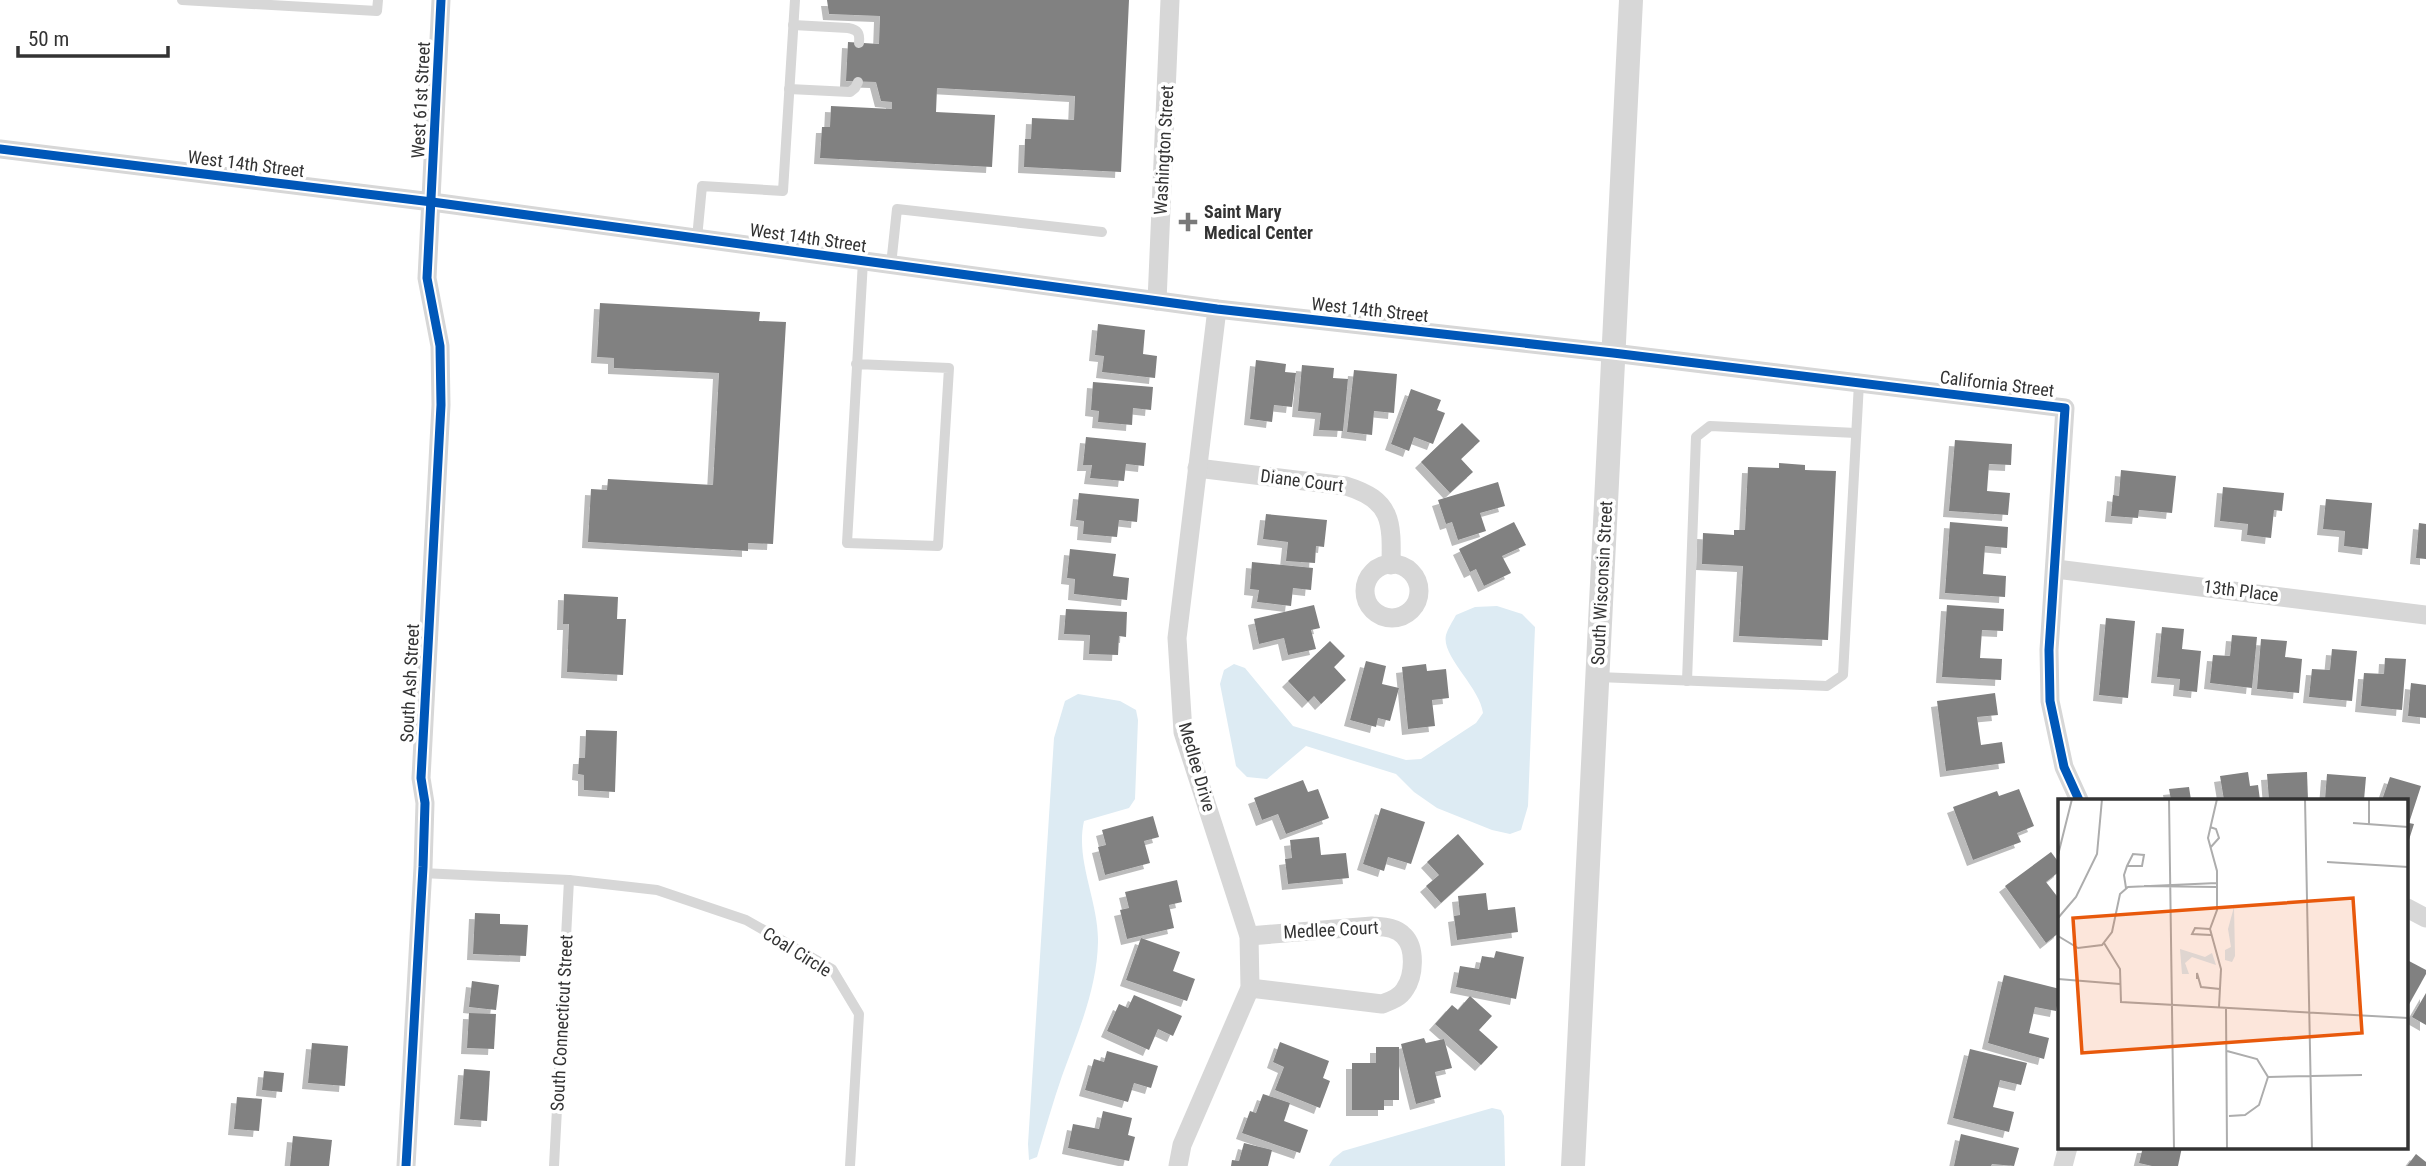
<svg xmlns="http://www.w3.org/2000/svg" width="2426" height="1166" font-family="'Roboto Condensed',sans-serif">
	<defs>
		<filter id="shadow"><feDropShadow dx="-6" dy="6" stdDeviation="0" flood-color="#0004"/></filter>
	</defs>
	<rect width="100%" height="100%" fill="#fff"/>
	<g fill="#ddebf3">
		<path d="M1497 606 1522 614 1535 627 1528 806 1521 830 1510 834 1492 830 1437 808 1414 792 1396 774 1306 746 1267 779 1247 777 1236 766 1220 684 1224 670 1234 664 1245 668 1293 726 1406 760 1421 759 1476 723 1483 713C1480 687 1441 656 1446 635 1448 628 1453 621 1456 615L1475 607Z"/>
		<path d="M1078 694 1120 701 1136 710 1138 720 1135 799 1129 808 1084 821C1075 861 1099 902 1098 942 1097 989 1078 1032 1062 1076 1053 1102 1045 1130 1037 1157L1029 1160 1028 1144 1054 738 1065 701Z"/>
		<path d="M1492 1108 1501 1110 1504 1116 1505 1166H1329L1333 1159 1343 1151Z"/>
	</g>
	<g fill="#818181" filter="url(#shadow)">
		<path d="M827 0H1129L1121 172 1024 167 1025 139H1031L1032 118 1074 120 1075 96 937 88 936 112 995 115 992 167 820 158 822 127H830L831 106 892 109V102L881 101 876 82 846 81 848 42 879 44 880 16 829 14Z"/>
		<path d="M600 303 760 312 759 321 786 322 773 544 748 543V551L588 542 591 489 607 490 608 479 713 485 719 373 614 368V358L597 357Z"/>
		<path d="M1098 324 1145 330 1143 354 1157 356 1155 378 1102 372 1104 356 1095 355Z"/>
		<path d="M1256 360 1286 364 1285 372 1296 373 1292 407 1274 405 1272 422 1250 419Z"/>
		<path d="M1302 365 1334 368 1333 378 1348 379 1343 431 1319 430 1321 413 1298 411Z"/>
		<path d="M1354 370 1397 374 1394 413 1374 411 1372 435 1347 432Z"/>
		<path d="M1093 382 1153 387 1151 410 1133 408 1132 425 1098 422 1099 411 1091 410Z"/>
		<path d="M1411 389 1441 400 1437 410 1445 413 1433 444 1414 437 1409 451 1391 444Z"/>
		<path d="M1462 423 1480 441 1461 459 1473 472 1450 493 1421 462Z"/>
		<path d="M1086 437 1146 443 1144 466 1126 464 1124 481 1090 478 1092 465H1083Z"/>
		<path d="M1955 440 2012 444 2011 465 1989 464 1987 491 2010 493 2008 515 1949 511Z"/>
		<path d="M1779 463 1805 465V470L1836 471 1828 640 1739 636 1743 566 1702 564 1703 533 1734 535V530H1745L1748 467 1779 468Z"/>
		<path d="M2121 470 2176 476 2172 513 2139 510 2138 518 2111 516 2113 495 2119 496Z"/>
		<path d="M1498 482 1505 506 1480 513 1486 531 1458 540 1452 522 1446 524 1438 500Z"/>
		<path d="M2223 487 2284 493 2282 511 2274 510 2271 538 2247 535 2248 524 2220 521Z"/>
		<path d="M1079 493 1139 499 1137 522 1119 520 1117 537 1083 534 1084 521 1076 520Z"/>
		<path d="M2326 499 2372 503 2368 549 2344 546 2345 531 2323 529Z"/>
		<path d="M1266 514 1327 520 1324 547 1316 546 1315 563 1286 561 1288 542 1263 539Z"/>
		<path d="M1514 522 1526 545 1502 556 1511 573 1484 586 1476 569 1470 572 1459 549Z"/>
		<path d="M1950 522 2008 527 2007 548 1985 546 1983 574 2006 576 2005 597 1945 593Z"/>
		<path d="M2419 523 2426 524V559L2416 558Z"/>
		<path d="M1070 549 1116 554 1113 576 1129 578 1127 600 1074 594 1075 579 1067 578Z"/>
		<path d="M1252 562 1313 568 1311 590 1293 588 1291 606 1257 602 1259 590 1250 589Z"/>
		<path d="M564 594 618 597 617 619H626L623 675 567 672 569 624H563Z"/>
		<path d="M1314 605 1320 628 1311 630 1316 649 1288 655 1284 638 1259 644 1254 619Z"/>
		<path d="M1947 605 2004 609 2003 631 1982 630 1980 658 2002 659 2001 680 1942 677Z"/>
		<path d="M1066 609 1127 612 1126 637 1119 636 1118 655 1089 654 1090 635 1064 634Z"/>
		<path d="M2106 618 2135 621 2128 698 2099 695Z"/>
		<path d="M2162 627 2184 629 2182 649 2201 651 2197 692 2179 690 2180 679 2157 677Z"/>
		<path d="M2232 635 2257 637 2252 688 2210 683 2213 655 2230 656Z"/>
		<path d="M2261 639 2287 641 2285 657 2302 659 2299 693 2257 689Z"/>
		<path d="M1330 641 1345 656 1334 667 1346 680 1321 704 1314 696 1308 702 1288 681Z"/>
		<path d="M2332 649 2357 651 2352 701 2309 697 2312 669 2330 670Z"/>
		<path d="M2385 658 2406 659 2402 710 2361 706 2364 673 2384 674Z"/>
		<path d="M1366 661 1386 666 1382 684 1399 688 1390 721 1378 718 1376 727 1350 720Z"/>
		<path d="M1426 664 1427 671 1446 669 1449 698 1432 700 1435 726 1408 729 1402 667Z"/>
		<path d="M2411 683 2426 685V718L2408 716Z"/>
		<path d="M1995 693 1998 715 1977 717 1981 745 2002 742 2005 763 1946 771 1937 701Z"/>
		<path d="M586 730 617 731 615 792 584 790V775L578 774 579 758H585Z"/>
		<path d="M2248 772 2250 786 2258 785 2260 800H2224L2220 776Z"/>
		<path d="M2307 772 2308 800H2269L2267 774Z"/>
		<path d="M2327 774 2366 777 2364 800H2325Z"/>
		<path d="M2390 777 2421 786 2409 823 2414 824 2407 846V800H2382Z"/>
		<path d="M1303 780 1308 792 1318 789 1329 818 1286 834 1278 814 1262 820 1254 798Z"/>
		<path d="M2189 787 2191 800H2171L2169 789Z"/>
		<path d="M2019 789 2034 826 2017 833 2021 842 1973 860 1953 807 1997 791 1999 796Z"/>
		<path d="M1381 808 1425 822 1411 864 1388 857 1384 871 1363 864Z"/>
		<path d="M1153 816 1159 837 1144 841 1150 863 1105 875 1098 847 1106 845 1102 830Z"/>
		<path d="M1458 834 1484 864 1441 903 1426 886 1439 875 1427 862Z"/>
		<path d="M1319 837 1321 855 1346 853 1349 878 1288 884 1285 859 1292 858 1290 840Z"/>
		<path d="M2051 852 2060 864V871L2046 882 2060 900V932L2046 943 2005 886Z"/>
		<path d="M1177 880 1182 902 1169 905 1174 928 1127 939 1120 910 1129 908 1125 892Z"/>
		<path d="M1486 893 1488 910 1515 907 1518 932 1457 940 1454 916 1460 915 1458 896Z"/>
		<path d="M475 913 500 914V924L528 925 526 956 473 954Z"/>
		<path d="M1141 938 1180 952 1173 971 1195 979 1187 1001 1126 980Z"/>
		<path d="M1496 951 1524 957 1516 999 1456 987 1460 966 1479 969 1482 956 1494 958Z"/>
		<path d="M2409 961 2426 970V974L2407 1008V966Z"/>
		<path d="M2004 975 2060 989 2056 1011 2035 1007 2029 1033 2049 1038 2044 1059 1988 1043Z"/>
		<path d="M472 981 499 985 496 1010 469 1007Z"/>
		<path d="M2426 993V1025L2412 1017Z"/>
		<path d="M1134 995 1182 1016 1173 1036 1158 1029 1149 1050 1107 1031 1119 1004 1128 1008Z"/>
		<path d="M1470 996 1492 1016 1479 1030 1498 1047 1481 1065 1435 1024 1452 1005 1458 1010Z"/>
		<path d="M469 1013 496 1014 494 1049 467 1048Z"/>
		<path d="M1424 1038 1426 1043 1444 1039 1452 1068 1435 1072 1441 1097 1416 1104 1401 1044Z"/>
		<path d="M1280 1042 1329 1061 1323 1078 1330 1081 1320 1108 1275 1090 1284 1067 1273 1062Z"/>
		<path d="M312 1043 348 1046 345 1086 308 1083Z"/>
		<path d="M1376 1047H1399V1100H1384V1110H1352V1063H1376Z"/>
		<path d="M1970 1049 2027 1063 2021 1085 2000 1080 1993 1107 2014 1112 2009 1132 1953 1118Z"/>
		<path d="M1107 1051 1158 1066 1151 1088 1134 1083 1128 1102 1085 1090 1094 1059 1104 1062Z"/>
		<path d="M464 1069 490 1071 487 1121 460 1119Z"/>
		<path d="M264 1071 284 1073 282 1092 262 1090Z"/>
		<path d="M1263 1094 1290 1103 1284 1121 1308 1130 1300 1153 1242 1133 1250 1111 1256 1113Z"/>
		<path d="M237 1097 262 1099 259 1131 234 1129Z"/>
		<path d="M1103 1111 1132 1118 1128 1135 1135 1137 1129 1161 1068 1148 1073 1124 1099 1129Z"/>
		<path d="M1961 1134 2019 1148 2014 1166 1992 1164 1991 1166H1954Z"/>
		<path d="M293 1136 332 1140 329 1166H290Z"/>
		<path d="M1244 1143 1272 1150 1268 1166H1231L1232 1160 1239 1161Z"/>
		<path d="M2143 1147H2182L2178 1166H2152L2139 1163Z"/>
		<path d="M2416 1154 2426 1162V1166H2407Z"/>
	</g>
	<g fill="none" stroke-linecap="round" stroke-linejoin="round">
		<g stroke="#d7d7d7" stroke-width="10">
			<path d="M182 0 377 11 378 0"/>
			<path d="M793 25 848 28C858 30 860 33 859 43"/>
			<path d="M789 89 850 92 855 88 858 82"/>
			<path d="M697 238 702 186 783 191 795 0"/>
			<path d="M891 265 897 209 1102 232"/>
			<path d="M856 364 949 368 938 546 847 543 863 261"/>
			<path d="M1598 677 1827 686 1843 675 1859 383"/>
			<path d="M1687 681 1696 437 1710 426 1856 433"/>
			<path d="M422 873 569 880 657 890 746 920 832 969 859 1014 850 1166"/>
			<path d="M554 1166 569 880"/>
		</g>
		<g stroke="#d7d7d7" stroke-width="19">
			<path d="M0 149 432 202 1217 309 1613 353 2065 408 2049 650 2050 701 2064 767 2079 800"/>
			<path d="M1157 301 1170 0"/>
			<path d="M1197 468 1346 486C1392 500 1392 521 1391 565"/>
			<circle cx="1392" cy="591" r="27"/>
			<path d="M2056 569 2426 615"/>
			<path d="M2407 908 2426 918"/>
			<path d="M1249 936 1372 926C1383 927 1396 927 1404 936 1416 948 1414 976 1405 989 1400 998 1390 1001 1382 1004L1250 988"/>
			<path d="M406 1166 423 867 425 803 421 778 441 405 440 346 427 278 441 0"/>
			<path d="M1178 1166 1182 1145 1250 988 1249 936 1183 732 1177 638 1217 309"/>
			<path d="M2063 1166 2068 1147"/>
		</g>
		<path stroke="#d7d7d7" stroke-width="24" d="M1573 1166 1631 0"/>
		<defs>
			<g id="cycleway">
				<path d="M0 149 432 202 1217 309 1613 353 2065 408 2049 650 2050 701 2064 767 2079 800"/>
				<path d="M406 1166 423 867 425 803 421 778 441 405 440 346 427 278 441 0"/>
			</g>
		</defs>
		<use href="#cycleway" stroke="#fff" stroke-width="13"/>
		<use href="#cycleway" stroke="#0057b8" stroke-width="9"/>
	</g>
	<path fill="#7a7a7a" stroke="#fff" stroke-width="2.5" d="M1184.5 211.5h7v7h7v7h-7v7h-7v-7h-7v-7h7z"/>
	<g text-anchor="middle" stroke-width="7" stroke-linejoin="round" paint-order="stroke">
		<g font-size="18" fill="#333" stroke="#fff">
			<text transform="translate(421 100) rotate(-87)" y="6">West 61st Street</text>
			<text transform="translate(1164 150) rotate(-87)" y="6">Washington Street</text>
			<text transform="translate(246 164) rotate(7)" y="6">West 14th Street</text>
			<text transform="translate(808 238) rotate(8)" y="6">West 14th Street</text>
			<text transform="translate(1370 310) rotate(6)" y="6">West 14th Street</text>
			<text transform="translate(1997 384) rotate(7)" y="6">California Street</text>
			<text transform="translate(1302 481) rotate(7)" y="6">Diane Court</text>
			<text transform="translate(1602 583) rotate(-87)" y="6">South Wisconsin Street</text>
			<text transform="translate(2241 591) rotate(7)" y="6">13th Place</text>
			<text transform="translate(410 683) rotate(-87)" y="6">South Ash Street</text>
			<text transform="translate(1197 767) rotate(74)" y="6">Medlee Drive</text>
			<text transform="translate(1331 930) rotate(-3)" y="6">Medlee Court</text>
			<text transform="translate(797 952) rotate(32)" y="6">Coal Circle</text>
			<text transform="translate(562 1023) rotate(-87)" y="6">South Connecticut Street</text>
		</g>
		<g font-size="18" font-weight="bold" fill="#333" stroke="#fff" text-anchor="start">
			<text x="1204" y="218">Saint Mary<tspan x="1204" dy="21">Medical Center</tspan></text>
		</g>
	</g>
	<g transform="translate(2058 799)">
		<rect width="350" height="350" fill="#fff"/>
		<path d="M176 108 177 157 174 163 167 161V151L173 148 170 130ZM122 150 147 158 154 154 158 166 134 158 127 164 131 175H124Z" fill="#ddebf3"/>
		<path fill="none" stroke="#adadad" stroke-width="2" d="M111 0 116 350M159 0 150 39 159 72V111L152 130 163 170 161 208M247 0 254 350M311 0V25M295 24 350 28M152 28 158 30 161 39 152 49M0 56 14 0M269 63 350 68M86 87 159 88M68 89 66 76 69 67 75 55 86 56 84 67H69M0 119 18 98 39 55 44 0M152 130 137 129 134 135 153 136M0 137 20 149 44 146 54 133 62 95 70 88 159 84M46 144 62 170 63 203 350 219M0 180 62 185M139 180V174L143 188 162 190M168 209 169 350M169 252 199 260 210 278 201 306 187 316 171 317M210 278 304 276"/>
		<path fill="#e8590c" fill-opacity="0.15" stroke="#e8590c" stroke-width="3.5" d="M295 99 304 234 24 254 15 119Z"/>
		<rect width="350" height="350" fill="none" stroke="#333" stroke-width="3.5"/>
	</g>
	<path d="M18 46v10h150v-10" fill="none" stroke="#333333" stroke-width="3.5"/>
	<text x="28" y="46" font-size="21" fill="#333333" stroke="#ffffff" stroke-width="5" paint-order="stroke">50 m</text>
</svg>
